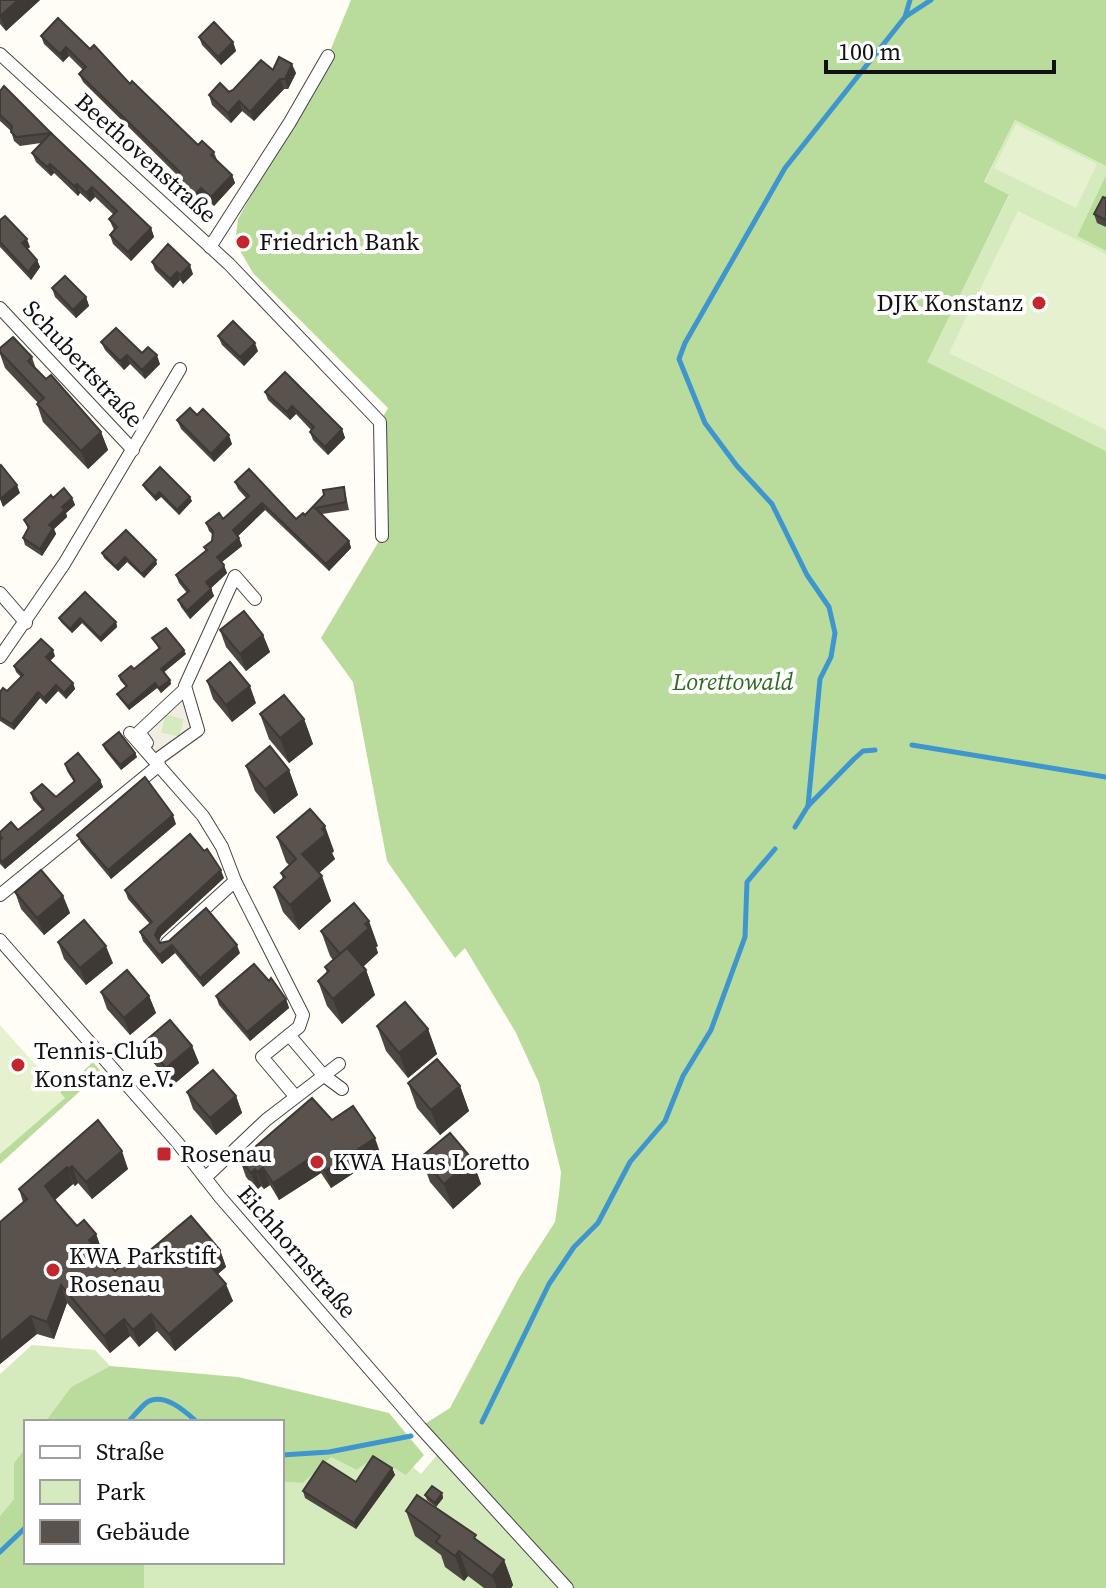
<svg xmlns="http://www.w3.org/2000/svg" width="1106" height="1588" font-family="'Source Serif 4',serif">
	<rect width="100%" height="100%" fill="#fffdf5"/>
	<g fill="#d5ebbd">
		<path d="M1015 120 1106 166V175L1077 236 1106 251V451L926 362 1009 196 984 183Z"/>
		<path d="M165 714 184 719 180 737 161 733Z"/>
		<path d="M32 1345 95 1350 110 1366 71 1387 45 1422H26V1447L14 1463V1499L0 1516V1374Z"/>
		<path d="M441 1450 567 1588H144V1562H282V1482L303 1483 330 1456 355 1470 376 1457 406 1474 413 1467 421 1474Z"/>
	</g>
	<g fill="#b9dc9c">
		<path d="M351 0H1106V166L1015 120 984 182 1009 195 927 362 1106 451V1588H567L420 1427 450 1408 519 1278 555 1222 559 1194 561 1172 539 1083 515 1031 465 948 455 958 387 861 353 682 321 638 382 536 380 422 388 408 253 273 235 242 238 219 328 56Z"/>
		<path d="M1106 175V251L1077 236Z"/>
		<path d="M93 1062 101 1072 0 1164V1148Z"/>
		<path d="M110 1366 238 1377 389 1413 424 1455 406 1475 376 1457 356 1470 331 1457 303 1483 282 1482V1422H45L71 1387Z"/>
		<path d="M26 1447V1562H144V1588H0V1516L14 1499V1463Z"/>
	</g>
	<g fill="#e6f2cf">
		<path d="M1016 124 1097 164 1076 208 994 168Z"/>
		<path d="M1018 211 1106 254V430L949 353Z"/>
		<path d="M0 1025 65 1098 0 1154Z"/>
	</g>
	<path fill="#f1ede2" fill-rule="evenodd" d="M190 678 206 731 160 768 130 733ZM165 714 184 719 179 737 161 733Z"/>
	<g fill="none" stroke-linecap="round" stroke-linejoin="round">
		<g stroke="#3f96cf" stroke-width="5">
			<path d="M905 17 910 0"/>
			<path d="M912 745 1106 777"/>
			<path d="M808 806 820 679 831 657 835 633 829 607 807 575 772 504 737 466 705 423 679 359 685 343 785 168 905 17 931 0"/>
			<path d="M795 827 808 806 854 759 863 751 875 750"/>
			<path d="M128 1422C134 1416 140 1408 146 1403 163 1391 185 1411 197 1422"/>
			<path d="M482 1422 549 1284 574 1247 598 1223 630 1162 665 1121 683 1076 711 1030 745 937 747 882 775 849"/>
			<path d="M282 1455 329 1452 411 1436"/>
			<path d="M0 1552 26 1527"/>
		</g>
		<defs>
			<g id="minor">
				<path d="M0 54 229 264 380 422 382 536"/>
				<path d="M210 247 290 122 328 56"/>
				<path d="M0 308 133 450"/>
				<path d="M0 593 26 623"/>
				<path d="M0 657 64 564 180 369"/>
				<path d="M130 733 203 816 222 847 235 881 303 1015 299 1027 289 1035 323 1075 342 1089"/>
				<path d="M147 743 139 732 185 689"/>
				<path d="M0 895 158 766 159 758 198 730 185 686 235 576 255 599"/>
				<path d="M0 940 177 1142 220 1197 420 1427 567 1588"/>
				<path d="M167 943 235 881"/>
				<path d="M289 1035 262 1057 295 1096"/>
				<path d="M205 1178 266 1120 339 1064"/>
			</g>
		</defs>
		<use href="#minor" stroke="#444" stroke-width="14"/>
		<use href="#minor" stroke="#fff" stroke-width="12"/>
	</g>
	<g fill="#4d4742">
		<path d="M0 0H40L6 31 0 24Z"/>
		<path d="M41 36 90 49 198 145 214 152 217 160 232 175 235 183 214 206 204 197 195 206 176 188 173 179 177 175 83 82 79 74 83 70 69 56 63 62 44 44Z"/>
		<path d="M199 37 233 42 236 51 221 65 202 45Z"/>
		<path d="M273 70 296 73 288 89H284L254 121 242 111 231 123 212 105 209 95 233 90Z"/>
		<path d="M0 91 51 133 151 228 154 237 131 261 113 244 110 235 114 230 109 219 114 215 95 197 90 202 80 193 78 196 54 173 51 176 36 162 32 153 41 143 20 146 14 141 11 131 0 121Z"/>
		<path d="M1106 198V227L1097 223 1094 214Z"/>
		<path d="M0 220 30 247 27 249 37 260 40 267 31 280 0 247Z"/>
		<path d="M152 262 193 274 183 284 180 280 173 288 155 270Z"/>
		<path d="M52 288 86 297 89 306 76 318 55 297Z"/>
		<path d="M218 336 258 351 244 366 222 345Z"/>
		<path d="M101 342 142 353 160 364 145 379 130 364 124 370 105 350Z"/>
		<path d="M0 348 32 357 36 369 101 432 108 450 88 469 43 422 37 404 38 403 5 368 0 354Z"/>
		<path d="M265 392 342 429 345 438 328 455 313 440 310 432 311 430 296 414 290 420 268 400Z"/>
		<path d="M197 415 232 444 214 462 181 429 177 420Z"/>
		<path d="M235 482 296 519 305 515 344 487 349 510 322 514 349 541 351 548 329 571 265 510 238 536 242 546 222 562 227 573 225 575 211 588 214 596 190 619 181 607 178 600 187 593 179 583 176 575 206 551 204 547 212 541 213 535 209 531 206 523 223 519 246 498 238 489Z"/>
		<path d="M143 485 192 501 179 515 161 497 156 501 145 489Z"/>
		<path d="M53 498H72L75 505 66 513 67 517 54 529 56 534 42 556 25 545 23 538 28 529 24 520Z"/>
		<path d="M102 553 157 564 144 578 127 562 118 571 104 558Z"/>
		<path d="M59 618 116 622 117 627 101 642 82 623 72 633 61 622Z"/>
		<path d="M220 630 263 635 270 652 246 671 226 647Z"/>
		<path d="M152 638 186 654 164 672 170 680 171 684 161 693 157 688 129 710 119 698 117 694 126 687 120 680 119 676 134 669 159 649Z"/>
		<path d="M55 656 50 661 73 683 75 689 66 699 58 691 46 704 40 698 14 730 0 721V692L7 691 21 677 16 672 14 666Z"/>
		<path d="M207 681 256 703 232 722 213 699Z"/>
		<path d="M260 714 304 719 313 744 289 763 269 739Z"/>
		<path d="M103 745 135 753 137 757 121 770 105 750Z"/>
		<path d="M65 764 100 780 103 787 5 869 0 864V832L18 830 42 810 33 800 31 793 56 797 74 782 67 771Z"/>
		<path d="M246 766 289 770 298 795 274 814 255 791Z"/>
		<path d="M176 824 111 879 81 843 77 835Z"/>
		<path d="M277 837 334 851 332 853 335 859 319 873 331 901 299 930 283 912 274 887 283 879 281 873 289 865 286 862Z"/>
		<path d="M224 878 161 936 159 941 160 943 240 953 203 987 175 953 162 964 143 941 140 932 150 924 128 899 125 890Z"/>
		<path d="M15 892 63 896 70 913 44 935 21 909Z"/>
		<path d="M321 931 378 946 376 947 378 953 363 967 366 970 375 995 342 1024 327 1006 318 981 327 973 325 967 333 960 330 956Z"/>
		<path d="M58 942 113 963 86 985 64 959Z"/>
		<path d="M101 992 149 996 156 1013 130 1035 107 1009Z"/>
		<path d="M216 996 286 999 289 1008 250 1041 219 1005Z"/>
		<path d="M377 1026 428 1029 437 1054 408 1078 386 1051Z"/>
		<path d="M144 1042 192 1046 199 1063 173 1085 150 1059Z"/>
		<path d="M408 1083 460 1086 469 1111 440 1135 417 1108Z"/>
		<path d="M187 1092 236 1096 242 1113 216 1135 193 1109Z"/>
		<path d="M98 1120 128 1169 92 1199 78 1183 75 1186 73 1184 55 1200 77 1226 96 1234 102 1251 100 1253 115 1271 142 1257 220 1250 226 1267 218 1274 233 1301 175 1351 157 1331 139 1347 130 1336 110 1353 67 1303 54 1339 37 1334 0 1364 23 1202 19 1189Z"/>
		<path d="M332 1120 381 1155 331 1188 321 1173 279 1200 270 1185 264 1189 261 1186 257 1190 246 1177 240 1160Z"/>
		<path d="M421 1157 472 1159 481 1184 453 1209 430 1182Z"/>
		<path d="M392 1468 395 1475 356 1529 305 1498 303 1491 356 1482Z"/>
		<path d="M442 1493 443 1498 436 1507 427 1500 425 1495Z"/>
		<path d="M406 1511 478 1541 504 1560 513 1585 511 1588H484L468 1576 464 1581 445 1567 441 1555 415 1536Z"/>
	</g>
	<g fill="#3f3936">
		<path d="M18 0H40L6 31 0 16Z"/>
		<path d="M233 42 236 51 221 65 218 57Z"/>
		<path d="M66 47 69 56 63 62 60 54Z"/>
		<path d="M292 64 296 73 288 89 285 79Z"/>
		<path d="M280 79 284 89 254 121 250 112Z"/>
		<path d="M239 101 242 111 231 123 228 113Z"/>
		<path d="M50 164 54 173 51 176 47 167Z"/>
		<path d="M232 175 235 183 214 206 211 197Z"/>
		<path d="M77 184 80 193 78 196 74 186Z"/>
		<path d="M92 187 95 197 90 202 86 193Z"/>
		<path d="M201 188 204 197 195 206 192 198Z"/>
		<path d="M151 228 154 237 131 261 128 252Z"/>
		<path d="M27 239 30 247 25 251 22 243Z"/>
		<path d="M37 260 40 267 31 280 28 272Z"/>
		<path d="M190 265 193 274 183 284 180 275Z"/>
		<path d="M177 272 180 280 173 288 170 279Z"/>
		<path d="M86 297 89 306 76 318 73 310Z"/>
		<path d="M255 343 258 351 244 366 240 357Z"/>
		<path d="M127 355 130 364 124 370 120 361Z"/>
		<path d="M157 355 160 364 145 379 142 370Z"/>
		<path d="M292 406 296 414 290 420 287 412Z"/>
		<path d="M342 429 345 438 328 455 325 447Z"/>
		<path d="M101 432 108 450 88 469 81 451Z"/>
		<path d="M229 435 232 444 214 462 211 454Z"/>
		<path d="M17 485 20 493 3 507 0 499Z"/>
		<path d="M159 492 161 497 156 501 155 497Z"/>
		<path d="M190 497 192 501 179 515 177 510Z"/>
		<path d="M72 498 75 505 66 513 67 517 54 529 56 534 42 556 40 549 49 525 62 507Z"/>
		<path d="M262 503 265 510 236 538 233 530Z"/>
		<path d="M239 538 242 546 219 564 217 557Z"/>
		<path d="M349 541 351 548 329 571 326 564Z"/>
		<path d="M125 557 127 562 118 571 116 567Z"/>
		<path d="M156 560 157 564 144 578 142 574Z"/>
		<path d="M224 565 227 573 225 575 209 590 206 582Z"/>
		<path d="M211 589 214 596 190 619 187 611Z"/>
		<path d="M80 618 82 623 72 633 70 629Z"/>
		<path d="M116 622 117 627 101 642 100 638Z"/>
		<path d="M263 635 270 652 246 671 240 654Z"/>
		<path d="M53 650 55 656 48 663 46 657Z"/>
		<path d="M184 650 186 654 163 673 161 669Z"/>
		<path d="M170 680 171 684 161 693 159 688Z"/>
		<path d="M73 683 75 689 66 699 64 693Z"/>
		<path d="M155 683 157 688 129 710 128 706Z"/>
		<path d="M56 685 58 691 46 704 44 698Z"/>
		<path d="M250 686 256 703 232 722 226 705Z"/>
		<path d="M38 692 40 698 14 730 12 724Z"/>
		<path d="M304 719 313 744 289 763 280 738Z"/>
		<path d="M135 753 137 757 121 770 120 765Z"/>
		<path d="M289 770 298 795 274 814 265 789Z"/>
		<path d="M100 780 103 787 5 869 2 862Z"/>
		<path d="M173 815 176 824 111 879 108 870Z"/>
		<path d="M325 826 334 851 332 853 335 859 312 879 302 854Z"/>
		<path d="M221 870 224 878 161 936 158 944 155 935 158 928Z"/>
		<path d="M322 876 331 901 299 930 290 905Z"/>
		<path d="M63 896 70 913 44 935 37 918Z"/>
		<path d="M369 921 378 946 376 947 378 953 349 979 340 954Z"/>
		<path d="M172 945 175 953 162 964 159 955Z"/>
		<path d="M237 945 240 953 203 987 200 978Z"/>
		<path d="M106 946 113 963 86 985 80 968Z"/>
		<path d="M366 970 375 995 342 1024 333 999Z"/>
		<path d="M149 996 156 1013 130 1035 124 1018Z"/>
		<path d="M286 999 289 1008 250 1041 247 1032Z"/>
		<path d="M428 1029 437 1054 408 1078 399 1053Z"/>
		<path d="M192 1046 199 1063 173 1085 166 1068Z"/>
		<path d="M460 1086 469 1111 440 1135 431 1110Z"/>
		<path d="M236 1096 242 1113 216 1135 210 1118Z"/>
		<path d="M375 1138 381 1155 331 1188 325 1171Z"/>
		<path d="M122 1151 128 1169 92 1199 86 1182Z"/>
		<path d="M315 1155 321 1173 279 1200 273 1183Z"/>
		<path d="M472 1159 481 1184 453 1209 444 1184Z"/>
		<path d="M72 1166 78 1183 75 1186 68 1169Z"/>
		<path d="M67 1167 73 1184 51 1203 45 1186Z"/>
		<path d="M263 1168 270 1185 264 1189 257 1172Z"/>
		<path d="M255 1169 261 1186 257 1190 251 1173Z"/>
		<path d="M96 1234 102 1251 95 1257 89 1240Z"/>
		<path d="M220 1250 226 1267 213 1278 206 1261Z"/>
		<path d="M226 1284 233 1301 175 1351 169 1334Z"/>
		<path d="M61 1285 67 1303 54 1339 47 1322Z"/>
		<path d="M151 1314 157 1331 139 1347 133 1330Z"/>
		<path d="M31 1316 37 1334 0 1364V1342Z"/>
		<path d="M124 1319 130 1336 110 1353 104 1336Z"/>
		<path d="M392 1468 395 1475 356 1529 354 1523Z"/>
		<path d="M442 1493 443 1498 436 1507 435 1503Z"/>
		<path d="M459 1551 468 1576 464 1581 455 1556Z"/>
		<path d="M504 1560 513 1585 511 1588H497L492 1576Z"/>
	</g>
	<g fill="#5a524d" stroke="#3f3936" stroke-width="2">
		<path d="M0 0H18L0 16Z"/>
		<path d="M58 18 90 49 94 45 130 84 132 81 198 145 202 141 214 152 211 155 232 175 211 197 201 188 192 198 173 179 180 172 79 74 86 67 66 47 60 54 41 36Z"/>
		<path d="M214 22 233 42 218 57 199 37Z"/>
		<path d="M279 57 292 64 285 79H280L250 112 239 101 228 113 209 95 220 83 229 92 233 90 261 60 273 70Z"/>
		<path d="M4 86 51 133 16 137 11 132 12 126 0 115V91Z"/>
		<path d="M51 133 151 228 128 252 110 235 117 227 109 219 117 211 92 187 86 193 77 184 74 186 50 164 47 167 32 153Z"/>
		<path d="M1103 197 1106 198V220L1094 214Z"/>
		<path d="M5 216 27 239 22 243 37 260 28 272 0 242V220Z"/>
		<path d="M168 244 190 265 180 275 177 272 170 279 152 262Z"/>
		<path d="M65 276 86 297 73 310 52 288Z"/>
		<path d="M233 321 255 343 240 357 218 336Z"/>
		<path d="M116 328 142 353 148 347 157 355 142 370 127 355 120 361 101 342Z"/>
		<path d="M13 337 32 357 28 361 46 379 51 375 101 432 81 451 37 404 44 398 0 352V348Z"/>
		<path d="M285 372 342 429 325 447 310 432 314 427 292 406 287 412 265 392Z"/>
		<path d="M190 408 197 415 203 409 229 435 211 454 177 420Z"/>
		<path d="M1 465 17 485 0 499V466Z"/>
		<path d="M160 467 190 497 177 510 159 492 155 497 143 485Z"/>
		<path d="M249 469 296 519 303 513 305 515 324 495 323 490 344 487 346 502 315 508 349 541 326 564 262 503 233 530 239 538 217 557 224 565 223 568 206 582 211 589 187 611 178 600 189 591 176 575 207 550 204 547 212 541 213 531 206 523 219 513 223 519 249 496 235 482Z"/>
		<path d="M64 488 72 498 62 507 65 510 49 525 53 528 40 549 23 538 29 527 24 520 51 495 53 498Z"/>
		<path d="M126 530 156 560 142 574 125 557 116 567 102 553Z"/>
		<path d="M85 592 116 622 100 638 80 618 70 629 59 618Z"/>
		<path d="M244 611 263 635 240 654 220 630Z"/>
		<path d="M166 628 184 650 161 669 170 680 159 688 155 683 128 706 117 694 127 686 119 676 131 666 134 669 160 648 152 638Z"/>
		<path d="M41 639 53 650 46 657 73 683 64 693 56 685 44 698 38 692 12 724 0 717V692L3 688 7 691 23 675 14 666Z"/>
		<path d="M230 662 250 686 226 705 207 681Z"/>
		<path d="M284 695 304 719 280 738 260 714Z"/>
		<path d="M119 732 135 753 120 765 103 745Z"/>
		<path d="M270 746 289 770 265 789 246 766Z"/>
		<path d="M78 753 100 780 2 862 0 859V840L2 838 0 836V832L11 822 18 830 44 809 31 793 42 784 56 797 75 781 65 764Z"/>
		<path d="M145 777 173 815 108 870 77 835Z"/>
		<path d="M310 809 325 826 322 829 326 834 302 854 322 876 290 905 274 887 285 877 281 873 296 859 277 837Z"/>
		<path d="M190 834 204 851 207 849 221 870 158 928 155 935 160 943 169 941 206 908 237 945 200 978 172 945 159 955 140 932 152 922 125 890Z"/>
		<path d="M41 870 63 896 37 918 15 892Z"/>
		<path d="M354 903 369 921 365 924 369 928 340 954 321 931Z"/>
		<path d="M84 920 106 946 80 968 58 942Z"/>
		<path d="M347 948 366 970 333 999 318 981 329 971 325 967Z"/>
		<path d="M254 964 269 981 271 978 286 999 247 1032 216 996Z"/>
		<path d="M127 970 149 996 124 1018 101 992Z"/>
		<path d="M405 1002 428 1029 399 1053 377 1026Z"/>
		<path d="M170 1020 192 1046 166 1068 144 1042Z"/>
		<path d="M437 1059 460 1086 431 1110 408 1083Z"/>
		<path d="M213 1070 236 1096 210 1118 187 1092Z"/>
		<path d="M312 1098 332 1120 353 1106 375 1138 325 1171 315 1155 273 1183 263 1168 257 1172 255 1169 251 1173 240 1160Z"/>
		<path d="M98 1120 122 1151 86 1182 72 1166 68 1169 67 1167 45 1186 57 1203 77 1226 84 1220 96 1234 89 1240 115 1271 137 1252 142 1257 191 1216 220 1250 206 1261 226 1284 169 1334 151 1314 133 1330 124 1319 104 1336 61 1285 47 1322 31 1316 0 1342V1222L27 1199 19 1189Z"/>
		<path d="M450 1133 472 1159 444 1184 421 1157Z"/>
		<path d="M373 1456 392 1468 354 1523 303 1491 323 1461 356 1482Z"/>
		<path d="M432 1486 442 1493 435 1503 425 1495Z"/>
		<path d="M417 1495 476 1535 474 1538 504 1560 492 1576 459 1551 455 1556 436 1542 440 1536 406 1511Z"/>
	</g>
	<g fill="#c4262e" stroke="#fff" stroke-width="3">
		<circle cx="243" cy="242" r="8"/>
		<circle cx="1039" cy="303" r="8"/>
		<circle cx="18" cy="1065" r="8"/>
		<rect x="156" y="1146" width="16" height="16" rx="4"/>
		<circle cx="317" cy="1162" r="8"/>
		<circle cx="53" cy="1270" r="8"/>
	</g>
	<g text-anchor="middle" stroke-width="8" stroke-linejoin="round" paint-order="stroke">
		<g font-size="24" fill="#111" stroke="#fff">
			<text transform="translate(146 158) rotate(42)" y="8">Beethovenstraße</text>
			<text transform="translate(83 364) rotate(47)" y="8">Schubertstraße</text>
			<text transform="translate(297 1252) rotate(49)" y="8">Eichhornstraße</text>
		</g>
		<g font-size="24" fill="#111" stroke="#fff" text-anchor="start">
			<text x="259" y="250">Friedrich Bank</text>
			<text x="1023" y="311" text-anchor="end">DJK Konstanz</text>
			<text x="34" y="1059">Tennis-Club<tspan x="34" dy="28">Konstanz e.V.</tspan></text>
			<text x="180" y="1162">Rosenau</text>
			<text x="333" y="1170">KWA Haus Loretto</text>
			<text x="69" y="1264">KWA Parkstift<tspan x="69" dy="28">Rosenau</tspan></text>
		</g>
		<g font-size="24" font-style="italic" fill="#2f6b1f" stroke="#fff">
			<text x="733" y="690">Lorettowald</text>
		</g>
	</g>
	<rect x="24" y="1420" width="260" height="144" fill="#ffffff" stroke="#a0a0a0" stroke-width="2"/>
	<rect x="40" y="1446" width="40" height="12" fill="#ffffff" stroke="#a0a0a0" stroke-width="2"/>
	<text x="96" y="1460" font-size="24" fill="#111111">Straße</text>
	<rect x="40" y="1480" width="40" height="24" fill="#d5ebbd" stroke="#a0a0a0" stroke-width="2"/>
	<text x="96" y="1500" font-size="24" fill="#111111">Park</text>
	<rect x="40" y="1520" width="40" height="24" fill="#5a524d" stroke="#a0a0a0" stroke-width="2"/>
	<text x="96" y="1540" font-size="24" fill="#111111">Gebäude</text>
	<path d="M826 60v12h228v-12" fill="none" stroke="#111111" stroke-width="4"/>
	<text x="838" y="60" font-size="24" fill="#111111" stroke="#ffffff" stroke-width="6" paint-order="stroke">100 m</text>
</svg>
